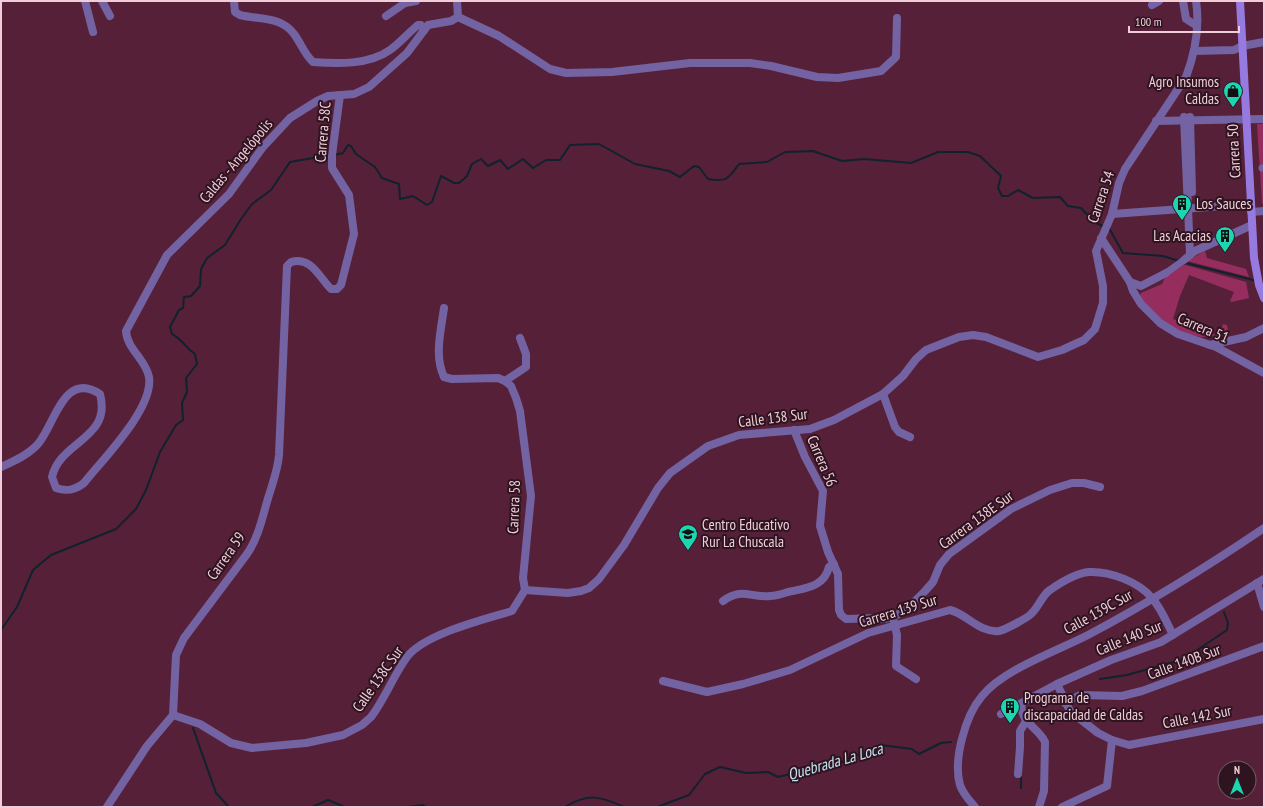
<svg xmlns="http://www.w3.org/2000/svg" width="1265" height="808" font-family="'PT Sans Narrow',sans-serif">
	<rect width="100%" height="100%" fill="#572039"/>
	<g fill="#952e5f">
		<path d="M1257 124H1264V205L1262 203Z"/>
		<path d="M1205 251 1207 258 1246 269 1249 277 1187 261Z"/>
		<path d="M1182 264 1246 282 1249 298 1232 302 1230 301 1234 292 1189 275 1180 296 1173 319 1219 336 1223 324 1227 325 1229 336 1201 337 1183 333 1159 320 1140 297 1141 293 1162 284 1167 273Z"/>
	</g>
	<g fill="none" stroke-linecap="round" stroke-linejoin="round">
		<g stroke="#0f222d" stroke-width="2">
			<path d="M334 155 343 153 348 145 351 146 356 154 375 167 382 178 399 184 400 199 413 196 427 205 432 202 441 176 454 183H459L467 176 472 164 481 159 488 166 500 160 508 169 523 159 533 168 546 160H560L570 145 599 144 635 164 669 171 680 177 694 166 699 167 708 179C727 182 728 179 739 164L767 162 785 152 813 151 842 161 864 159 911 163 938 152H968L980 156 1001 176 998 188 1002 196H1008L1018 190 1033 198 1060 197 1068 206 1081 208 1094 222 1105 227"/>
			<path d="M1109 228 1123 253 1163 256 1179 261"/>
			<path d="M1186 263 1257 281"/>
			<path d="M1 630 17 607 33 570 51 555 116 529 136 509 146 490 160 452 176 425 183 420 182 403 187 392 186 378 197 364 195 354C185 347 183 340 172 334L170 327 179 310 183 308 184 297 191 296 200 286 201 269 207 258 225 245 241 219 252 204 271 190 290 162 330 155"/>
			<path d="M1100 679 1127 675 1184 659 1227 630 1228 623 1224 612"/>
			<path d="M193 728 216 793 229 807"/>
			<path d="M1021 788V774"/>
			<path d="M312 807 328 800 345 807"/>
			<path d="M407 807 423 805 426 807"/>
			<path d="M565 807C588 793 600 796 624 807"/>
			<path d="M657 807 689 795 705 774 720 767 746 773 768 772 778 777 846 761 852 755H866L881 745 912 749 919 754 941 743 951 742"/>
		</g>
		<g stroke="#7363a3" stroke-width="7">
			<path d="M1262 168H1264"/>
			<path d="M1166 273 1184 260"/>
		</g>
		<g stroke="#7363a3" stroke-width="8">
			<path d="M85 1 93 32"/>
			<path d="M102 1 110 16"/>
			<path d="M234 1 235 12 240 15C260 20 281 16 294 34 301 43 304 54 313 62 337 64 369 65 390 50 400 43 408 33 418 25H421L424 30"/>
			<path d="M1183 1 1186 19 1197 26"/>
			<path d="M1152 5 1159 1"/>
			<path d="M386 16 405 3 416 1"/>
			<path d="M458 17 499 36 550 69 566 73 612 72 690 63H750L771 66 817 77 838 78 881 71 896 57 897 18"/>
			<path d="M1194 51 1234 50 1242 46 1264 42"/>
			<path d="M1184 117 1190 254"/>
			<path d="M1190 117 1192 192"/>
			<path d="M1156 121 1264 119"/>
			<path d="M1251 212 1264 211"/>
			<path d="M1112 214 1251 204"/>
			<path d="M1101 238 1130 282 1133 291 1141 304 1160 323 1178 334 1216 347 1264 373"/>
			<path d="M1184 260 1195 251 1252 225"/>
			<path d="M1130 282 1141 286 1166 273"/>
			<path d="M1210 345 1246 337 1264 328"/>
			<path d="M505 381 526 367V354L520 338"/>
			<path d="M883 394 895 427 899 432 910 437"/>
			<path d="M794 430 805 457 823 491 820 526 828 552 838 574 839 610 841 615 846 619 877 618 884 619 893 617 906 610 925 591 933 582 940 565 949 554 1011 509 1050 490 1072 483H1084L1100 487"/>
			<path d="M1257 583 1264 607"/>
			<path d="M525 590 568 593 581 591 589 588 599 579 624 545 658 488 670 473 708 446 739 435 810 429 834 420 883 394 903 376 916 359 926 350 959 337 973 335 986 337 1038 357 1062 350 1084 340 1095 329 1103 303V286L1096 251 1112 214 1119 183 1125 169 1186 77C1195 53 1200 27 1196 1"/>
			<path d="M723 601C742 587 750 598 770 596 776 596 782 594 788 592 806 588 824 587 829 567L834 564"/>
			<path d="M894 622 897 635 896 666 916 679"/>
			<path d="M663 681 707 692 743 684 790 670 868 633 950 610C967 614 979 633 999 631 1005 630 1027 618 1031 614 1039 607 1042 595 1050 590 1060 583 1077 573 1089 572 1110 571 1139 582 1152 598 1161 608 1167 623 1173 635"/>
			<path d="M1057 684 1070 711 1098 733 1112 740 1107 786 1062 807"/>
			<path d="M1022 703C1018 721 1039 728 1045 742L1044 791 1039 807"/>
			<path d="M1065 703 1080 695 1122 696 1142 691 1264 646"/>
			<path d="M1001 714 1057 684 1111 660 1161 642 1264 579"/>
			<path d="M173 715 200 724 231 743 252 748 306 743 343 735 362 725 371 717C385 699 393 676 407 657 424 634 485 619 512 611L525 590 523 578 531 496 520 411 516 398 511 386 505 381 498 378 452 379 444 377C434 356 441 330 444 308"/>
			<path d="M1112 740 1129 745 1264 719"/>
			<path d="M1018 774 1020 747V731L1026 721"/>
			<path d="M107 807 147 746 173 715 176 655 184 638 247 554C260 535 263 513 270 492 274 479 278 468 279 455L287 266 291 262C311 256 319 277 331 289H337L341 285 354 234 349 195 332 168V155L340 95"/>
			<path d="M975 807C969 800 963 794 960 785 953 760 965 716 982 696 1004 669 1057 651 1088 635 1148 603 1208 566 1264 528"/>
		</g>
		<path stroke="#7363a3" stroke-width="8" d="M1 467C14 461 28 455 38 444 55 424 64 370 100 394 112 439 60 441 52 477L56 488C67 492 75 490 84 483 103 459 154 408 149 377 146 360 127 349 126 331L167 255 229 194 263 147 290 118 317 101 328 96 354 94 369 87 407 53 428 25 451 21 458 17 457 1"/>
		<path stroke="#967ae0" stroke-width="8" d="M1240 1 1254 258 1259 285 1264 298"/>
	</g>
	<defs>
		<symbol id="shop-pin" viewBox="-11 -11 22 30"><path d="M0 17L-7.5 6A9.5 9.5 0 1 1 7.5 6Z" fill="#1cd5b1" stroke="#2d141f"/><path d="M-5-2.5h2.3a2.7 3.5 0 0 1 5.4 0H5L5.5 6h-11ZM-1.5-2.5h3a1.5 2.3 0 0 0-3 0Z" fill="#111"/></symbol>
		<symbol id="building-pin" viewBox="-11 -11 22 30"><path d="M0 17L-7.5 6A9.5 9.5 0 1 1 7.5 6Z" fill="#1cd5b1" stroke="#2d141f"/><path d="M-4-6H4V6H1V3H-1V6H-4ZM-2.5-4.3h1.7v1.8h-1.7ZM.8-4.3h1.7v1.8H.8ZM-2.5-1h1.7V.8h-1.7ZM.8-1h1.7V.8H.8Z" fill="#111"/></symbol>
		<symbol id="school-pin" viewBox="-11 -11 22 30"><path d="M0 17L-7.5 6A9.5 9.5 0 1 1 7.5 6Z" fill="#1cd5b1" stroke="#2d141f"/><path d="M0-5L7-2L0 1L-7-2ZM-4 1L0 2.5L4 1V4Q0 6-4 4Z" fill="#111"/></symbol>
	</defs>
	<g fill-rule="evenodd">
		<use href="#shop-pin" x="1222" y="80" width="22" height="30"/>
		<use href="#building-pin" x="1171" y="193" width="22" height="30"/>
		<use href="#building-pin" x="1214" y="225" width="22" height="30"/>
		<use href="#school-pin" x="677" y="523" width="22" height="30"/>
		<use href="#building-pin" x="999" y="696" width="22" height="30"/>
	</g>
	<g text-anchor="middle" stroke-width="4" stroke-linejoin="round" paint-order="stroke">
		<g font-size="15" fill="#f1cdda" stroke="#2d141f" text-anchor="start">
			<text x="1219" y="87" text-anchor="end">Agro Insumos<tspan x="1219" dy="17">Caldas</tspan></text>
			<text x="1196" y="209">Los Sauces</text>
			<text x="1211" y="241" text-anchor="end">Las Acacias</text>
			<text x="702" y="530">Centro Educativo<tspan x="702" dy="17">Rur La Chuscala</tspan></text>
			<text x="1024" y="703">Programa de<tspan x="1024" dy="17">discapacidad de Caldas</tspan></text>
		</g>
		<g font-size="15" fill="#f1cdda" stroke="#2d141f">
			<text transform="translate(323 132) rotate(-85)" y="5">Carrera 58C</text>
			<text transform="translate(1234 151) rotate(-93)" y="5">Carrera 50</text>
			<text transform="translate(236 161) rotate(-50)" y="5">Caldas - Angelópolis</text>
			<text transform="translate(1101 197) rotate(-71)" y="5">Carrera 54</text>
			<text transform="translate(1203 328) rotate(23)" y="5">Carrera 51</text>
			<text transform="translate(773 418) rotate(-7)" y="5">Calle 138 Sur</text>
			<text transform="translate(822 461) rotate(67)" y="5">Carrera 56</text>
			<text transform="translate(514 507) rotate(-88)" y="5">Carrera 58</text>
			<text transform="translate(976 520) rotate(-36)" y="5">Carrera 138E Sur</text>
			<text transform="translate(226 556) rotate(-55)" y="5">Carrera 59</text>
			<text transform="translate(898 611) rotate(-17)" y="5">Carrera 139 Sur</text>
			<text transform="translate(1098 612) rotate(-29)" y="5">Calle 139C Sur</text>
			<text transform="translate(1129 638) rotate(-22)" y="5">Calle 140 Sur</text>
			<text transform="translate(1184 662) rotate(-20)" y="5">Calle 140B Sur</text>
			<text transform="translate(378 679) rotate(-55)" y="5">Calle 138C Sur</text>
			<text transform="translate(1197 717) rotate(-11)" y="5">Calle 142 Sur</text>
		</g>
		<g font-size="16" font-style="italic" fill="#c6e2f3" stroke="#2d141f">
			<text transform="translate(835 761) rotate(-16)" y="6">Quebrada La Loca</text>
		</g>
	</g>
	<rect width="1265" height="808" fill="none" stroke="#f1cdda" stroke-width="4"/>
	<g transform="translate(1237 780)"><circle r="19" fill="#2d141f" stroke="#7b5e6a"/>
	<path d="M0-3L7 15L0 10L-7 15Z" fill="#1cd5b1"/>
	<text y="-6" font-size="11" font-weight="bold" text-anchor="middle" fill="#f1cdda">N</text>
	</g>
	<path d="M1129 26v6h110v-6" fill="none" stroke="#f1cdda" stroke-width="2"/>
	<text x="1135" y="26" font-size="12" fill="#f1cdda" stroke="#2d141f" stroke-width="3" paint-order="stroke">100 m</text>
</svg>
